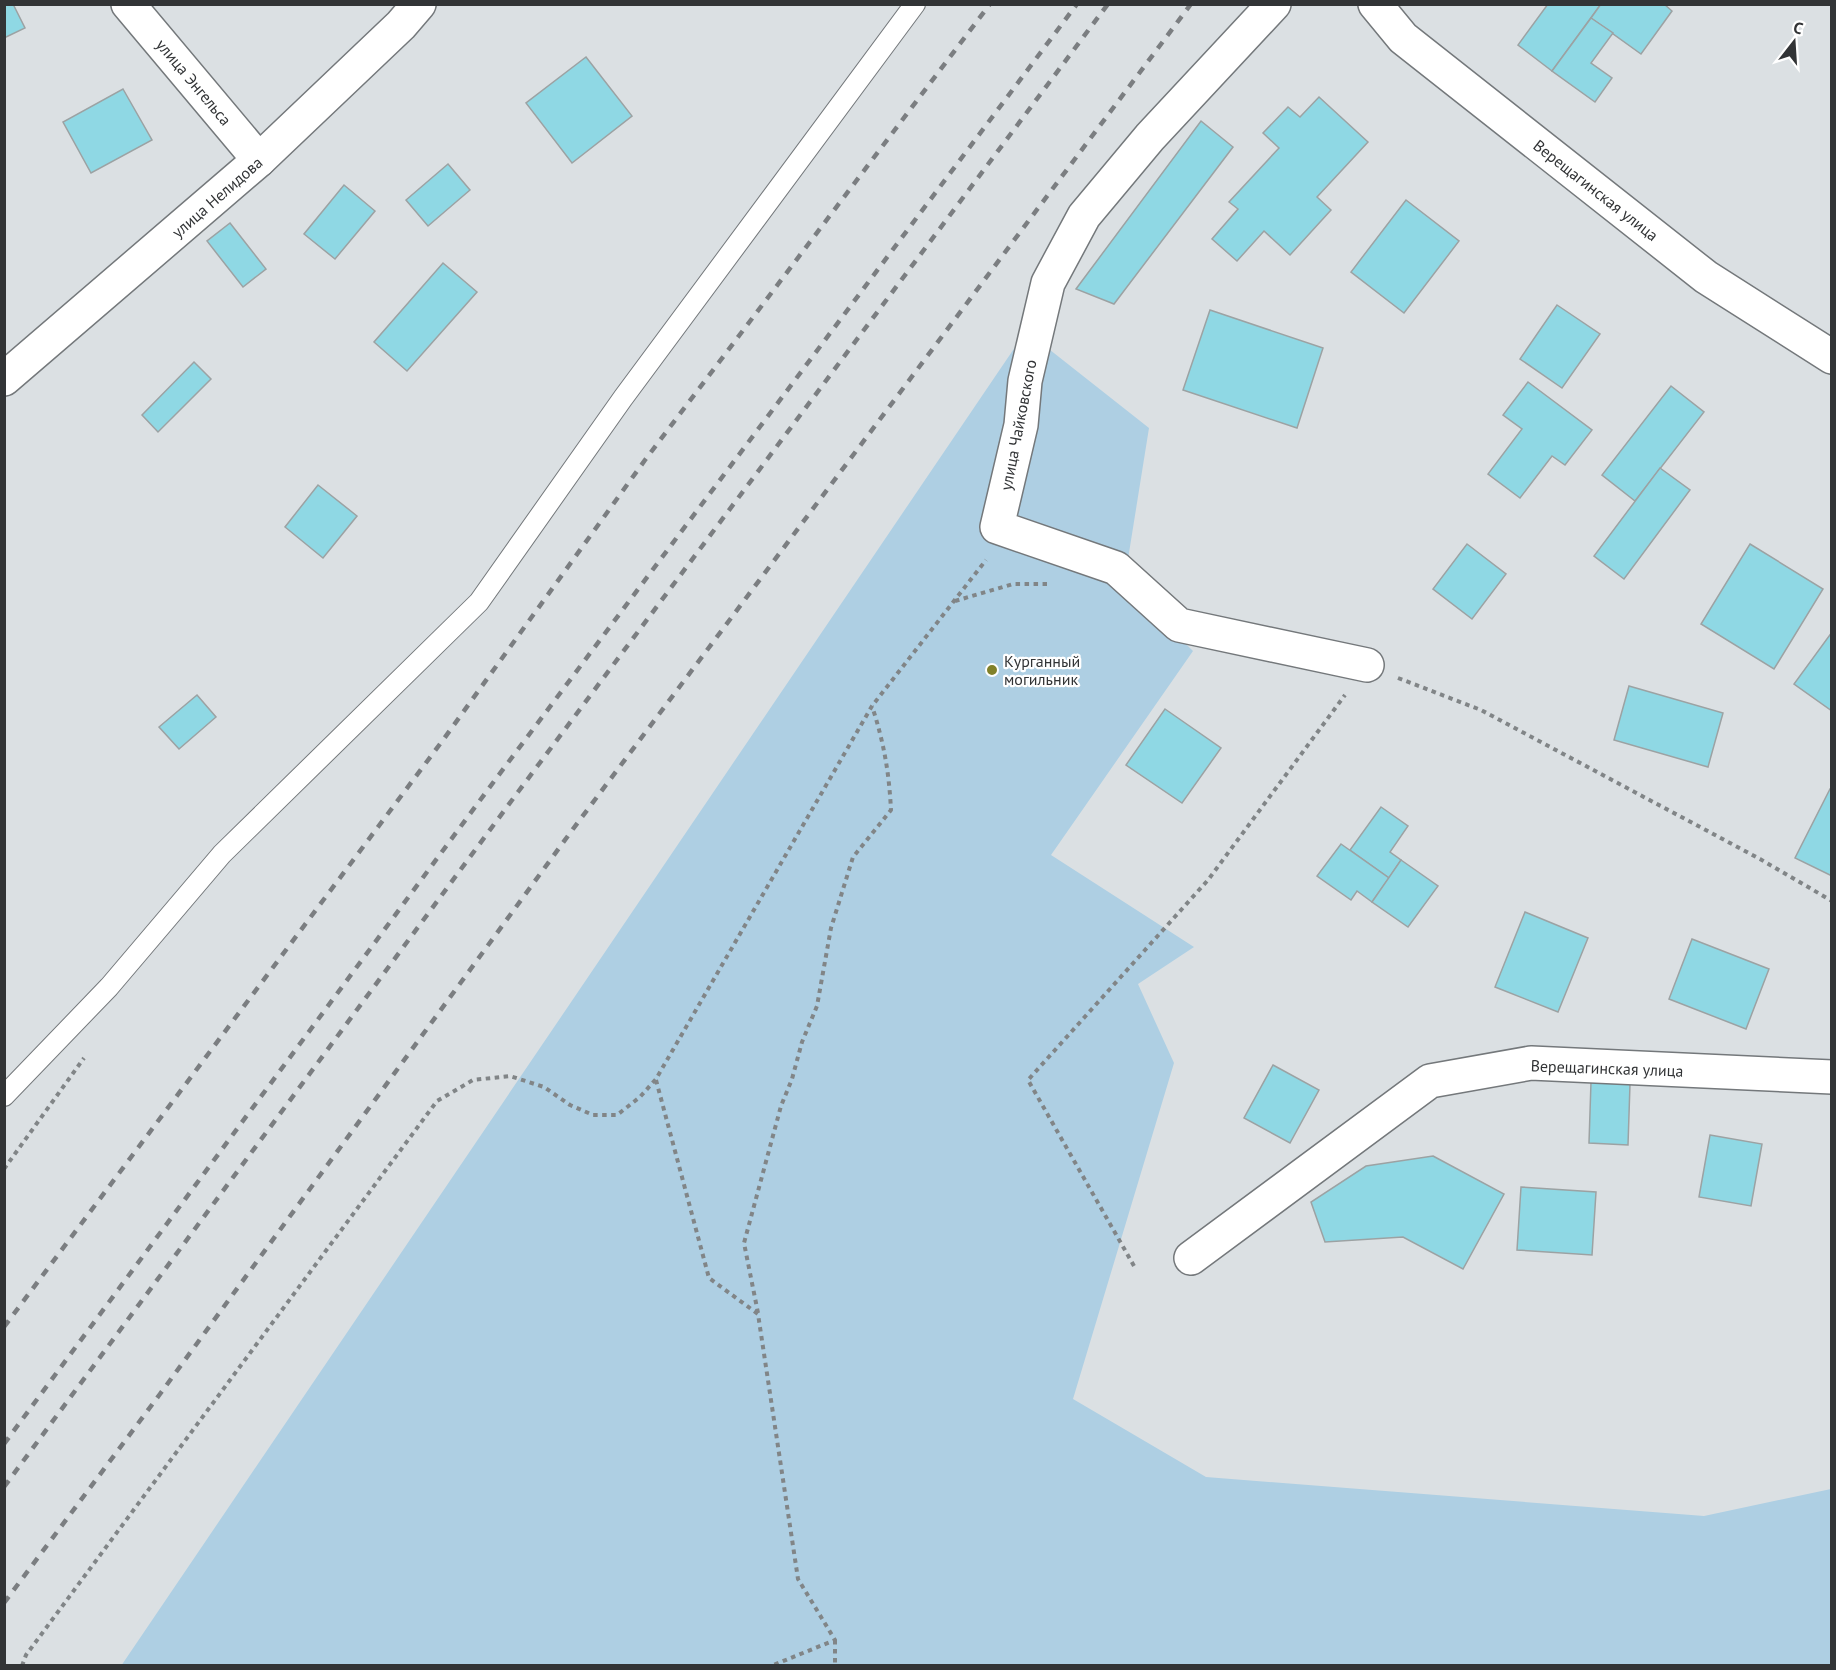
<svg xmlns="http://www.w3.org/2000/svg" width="1836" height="1670" font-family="'PT Sans',sans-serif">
	<rect width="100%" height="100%" fill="#dbe0e3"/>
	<path fill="#aecfe3" d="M1026 331 1149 428 1124 584 1193 651 1051 855 1194 947 1138 984 1174 1063 1073 1399 1206 1477 1704 1516 1831 1489V1665L121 1666Z"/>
	<g fill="#8fd8e4" stroke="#9ca2a3" stroke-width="1.5">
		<path d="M4 4H13L25 28 4 38Z"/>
		<path d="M1548 4H1601L1552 71 1518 45Z"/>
		<path d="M1601 4H1664L1672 11 1641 54 1591 18Z"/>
		<path d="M1591 18 1613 33 1591 63 1612 78 1595 102 1552 71Z"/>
		<path d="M586 57 632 116 572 163 526 103Z"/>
		<path d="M123 89 152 140 91 173 63 122Z"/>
		<path d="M1319 97 1368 142 1317 197 1331 210 1290 255 1264 231 1237 261 1212 239 1238 209 1229 202 1279 148 1263 133 1288 107 1300 117Z"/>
		<path d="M1201 121 1233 147 1114 304 1076 289Z"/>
		<path d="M448 164 470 190 428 226 406 200Z"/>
		<path d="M344 185 375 211 335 259 304 234Z"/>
		<path d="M1406 200 1459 241 1404 313 1351 272Z"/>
		<path d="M230 223 266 269 243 287 207 241Z"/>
		<path d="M443 263 477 292 407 371 374 342Z"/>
		<path d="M1557 305 1600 334 1562 388 1520 359Z"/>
		<path d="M1210 310 1323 348 1297 428 1183 390Z"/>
		<path d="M194 362 211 379 158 432 142 415Z"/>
		<path d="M1528 382 1592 430 1565 465 1552 456 1520 498 1488 474 1522 429 1503 415Z"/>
		<path d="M1671 386 1704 412 1635 501 1602 475Z"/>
		<path d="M1660 468 1690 490 1624 579 1594 556Z"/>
		<path d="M318 485 357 516 323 558 285 527Z"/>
		<path d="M1467 544 1506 574 1472 619 1433 589Z"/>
		<path d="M1750 544 1823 589 1774 669 1701 624Z"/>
		<path d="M1832 632V711L1794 684Z"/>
		<path d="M1629 686 1723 713 1708 767 1614 740Z"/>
		<path d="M197 695 216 717 179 749 159 727Z"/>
		<path d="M1165 709 1221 748 1182 803 1126 765Z"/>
		<path d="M1830 789 1832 790V876L1795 858Z"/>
		<path d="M1381 807 1408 826 1390 852 1401 860 1389 878 1350 850Z"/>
		<path d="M1341 844 1389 878 1372 902 1357 891 1351 900 1317 876Z"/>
		<path d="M1401 860 1438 886 1408 927 1372 902Z"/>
		<path d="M1525 912 1588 938 1558 1012 1495 987Z"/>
		<path d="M1692 939 1769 969 1746 1029 1669 999Z"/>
		<path d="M1273 1065 1319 1090 1290 1143 1244 1118Z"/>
		<path d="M1591 1082 1630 1084 1628 1145 1589 1143Z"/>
		<path d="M1710 1135 1762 1144 1751 1206 1699 1197Z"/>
		<path d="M1433 1156 1504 1194 1463 1269 1403 1237 1325 1242 1311 1202 1366 1166Z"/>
		<path d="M1521 1187 1596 1192 1592 1255 1517 1250Z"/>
	</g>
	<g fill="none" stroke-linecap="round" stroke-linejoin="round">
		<defs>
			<path id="service" d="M4 1096 109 987 222 854 479 602 623 398 915 4"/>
			<g id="minor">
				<path d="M128 4 259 160"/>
				<path d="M1274 4 1150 137 1084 216 1048 283 1025 381 1021 425 997 527 1116 568 1179 625 1367 665"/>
				<path d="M1375 4 1403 38 1706 277 1832 357"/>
				<path d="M4 379 259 160 401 25 419 4"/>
				<path d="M1191 1258 1430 1081 1531 1063 1832 1077"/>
			</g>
		</defs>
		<use href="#service" stroke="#74787b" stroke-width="22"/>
		<use href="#minor" stroke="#74787b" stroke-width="36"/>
		<g stroke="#818587" stroke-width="4" stroke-dasharray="4.5 4.5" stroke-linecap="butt">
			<path d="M955 601 1013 584H1047"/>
			<path d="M1398 678 1481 710 1760 859 1832 901"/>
			<path d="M656 1080 709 1278 758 1314 798 1579 835 1640 771 1666"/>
			<path d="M4 1169 84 1058"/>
			<path d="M1134 1266 1028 1080 1208 880 1345 695"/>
			<path d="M758 1313 744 1243 781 1106 792 1079 802 1042 817 1006 831 928 853 857 891 810C889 772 884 743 872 706"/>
			<path d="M835 1640V1666"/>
			<path d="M22 1666 26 1655 437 1101 473 1080 510 1076 544 1087 570 1105 593 1115H617L640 1097 656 1079 872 706 986 560"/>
		</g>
		<use href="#service" stroke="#fff" stroke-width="20"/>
		<use href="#minor" stroke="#fff" stroke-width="33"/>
		<g stroke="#7b7e81" stroke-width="4.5" stroke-dasharray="8 8" stroke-linecap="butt">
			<path d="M4 1327 443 740 645 460 990 4"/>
			<path d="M4 1444 498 776 1077 4"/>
			<path d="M4 1487 518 792 1108 4"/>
			<path d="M4 1603 160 1394 573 829 1191 4"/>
		</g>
	</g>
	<circle fill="#818129" stroke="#fff" stroke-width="2" cx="992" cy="670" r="6"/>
	<g text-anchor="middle" stroke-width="4.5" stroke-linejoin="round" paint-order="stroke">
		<g font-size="16" fill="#323436" stroke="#fff">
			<text transform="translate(194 82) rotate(50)" y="6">улица Энгельса</text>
			<text transform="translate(1596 190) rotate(38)" y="6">Верещагинская улица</text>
			<text transform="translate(217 197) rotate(-41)" y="6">улица Нелидова</text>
			<text transform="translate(1018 425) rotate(-79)" y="6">улица Чайковского</text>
			<text transform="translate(1607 1068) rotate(2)" y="6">Верещагинская улица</text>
		</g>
		<g font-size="16" fill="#323436" stroke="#fff" text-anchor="start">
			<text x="1004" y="667">Курганный<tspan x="1004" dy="18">могильник</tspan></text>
		</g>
	</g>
	<rect width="1836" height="1670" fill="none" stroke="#323436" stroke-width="12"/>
	<g transform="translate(1794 42) rotate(17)" stroke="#ffffff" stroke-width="4.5" paint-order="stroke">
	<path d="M0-4.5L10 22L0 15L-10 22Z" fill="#323436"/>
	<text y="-9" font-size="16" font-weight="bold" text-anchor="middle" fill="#323436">С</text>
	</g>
</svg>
